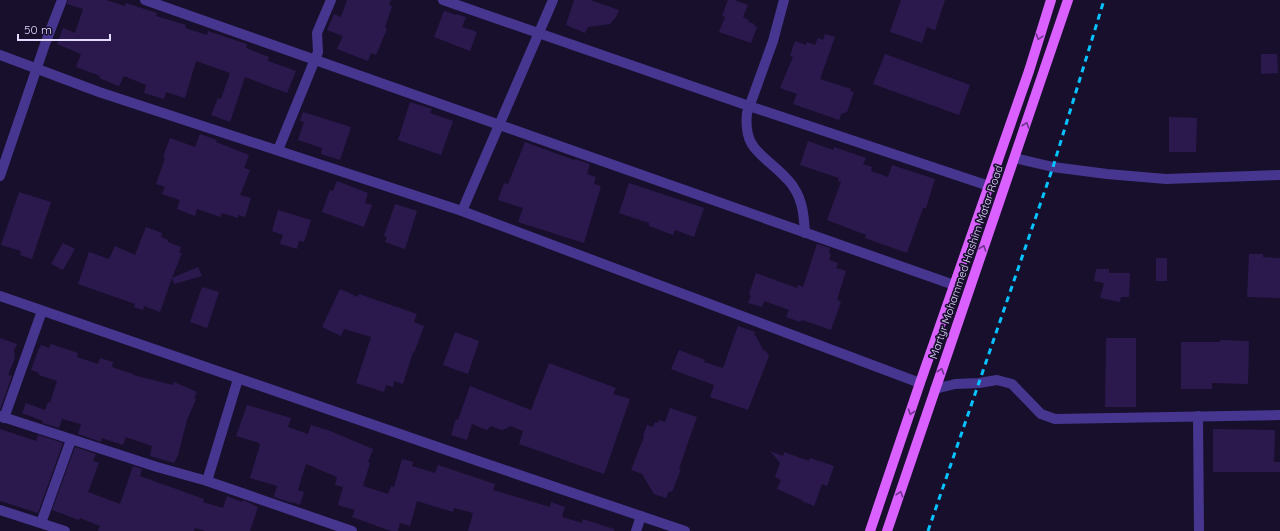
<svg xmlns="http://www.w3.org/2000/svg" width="1280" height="531" font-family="Quicksand,sans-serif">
	<rect width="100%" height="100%" fill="#180f2c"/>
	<g fill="#2b194e">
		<path d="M68 0H106L125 6 126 3 157 13 156 16 186 25 185 28 207 35 208 31 247 44 246 48 269 57 268 61 296 71 287 93 245 77 230 122 211 115 218 98 221 99 230 73 196 61 185 98 166 92 164 99 144 93 146 85 124 76 119 86 99 78 100 76 76 67 81 54 57 44 63 28 75 33 83 9 67 4Z"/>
		<path d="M347 0H391L389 5 392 6 385 28 387 29 376 55 371 53 368 61 337 49 343 36 327 30 334 14 341 17Z"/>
		<path d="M574 0H590L619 10 616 17 610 24 588 27 585 33 566 25Z"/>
		<path d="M728 0H734L748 5 743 17 749 20 748 22 755 24 754 26 757 27 751 43 719 32 725 17 722 16Z"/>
		<path d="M901 0H945L935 30 927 27 922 43 890 32Z"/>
		<path d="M444 11 456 15V14L466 17 462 27 477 32 470 51 434 37Z"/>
		<path d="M825 34 835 37 820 79 851 89 850 91 854 92 847 112 841 114 839 120 793 104 797 94 780 88 793 57 790 56 795 41 806 45 807 42 815 45 818 38 823 40Z"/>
		<path d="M885 54 970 85 959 115 873 84Z"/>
		<path d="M1261 54H1277L1278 73 1261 74Z"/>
		<path d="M410 102 432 109 430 113 453 121 441 155 398 140Z"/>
		<path d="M303 112 351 127 340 160 321 154 322 148 298 140 304 122 300 121Z"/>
		<path d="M1169 117 1197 118 1196 152H1169Z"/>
		<path d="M200 134 217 140 216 142 249 155 244 168 250 170 240 195 251 198 245 217 238 215V218L222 213 220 217 197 209 195 216 177 209 180 200 162 194 165 187 156 184 165 158 163 157 170 138 195 147Z"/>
		<path d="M808 141 833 150 834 147 866 158 863 164 872 167 871 171 888 177 892 165 935 179 926 208H923L907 253 865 238 866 235 827 220 841 182 838 181 839 178 800 165Z"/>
		<path d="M525 142 574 160 575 159 590 164 587 174 596 177 594 184 601 186 584 243 518 222 523 208 498 200 504 183 508 184Z"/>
		<path d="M337 181 368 193 365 203 372 205 364 227 322 212 330 190 333 191Z"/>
		<path d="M629 183 704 208 694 237 675 230 673 235 649 226V223L619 213Z"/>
		<path d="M19 192 51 202 32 259 20 255 21 251 1 245Z"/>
		<path d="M395 204 417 211 405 249 385 242 387 237 384 236Z"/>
		<path d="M278 210 311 220 304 242 299 241 297 249 280 244 283 235 272 231Z"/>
		<path d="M146 227 162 233 161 237 168 240V242L181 247 179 253H182L172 278 198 267 202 276 174 284 172 278 160 312 144 306 143 310 134 307 135 304 78 284 89 252 109 259 115 246 135 255Z"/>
		<path d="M63 243 75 249 63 270 51 264Z"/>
		<path d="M817 244 830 248 829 253 831 254 829 260 838 263 836 268 846 271 837 300 841 302 831 330 802 320 800 322 786 317 789 310 764 301 762 307 748 303 751 296 749 294 756 273 797 288 798 285 803 287Z"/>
		<path d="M1249 254H1263V257L1280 258V298L1247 297Z"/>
		<rect x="1156" y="258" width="11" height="23"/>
		<path d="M1096 269H1109V273H1130L1129 297H1121L1120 302 1100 298 1104 283 1094 281Z"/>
		<path d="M202 287 219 292 207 328 190 322Z"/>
		<path d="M340 289 358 297 359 294 417 314 414 322 424 326 414 353 413 352 403 384 394 381 393 387 386 385 384 392 356 383 371 337 344 329 341 336 322 327Z"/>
		<path d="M738 326 755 332 754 335 756 336 763 350 766 351 769 356 748 410 710 397 714 385 671 369 679 350 705 360 704 362 723 368Z"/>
		<path d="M455 332 479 341 468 374 443 365Z"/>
		<path d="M0 338 17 344 14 350 15 358 8 375 12 376 0 410Z"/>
		<path d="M1106 338H1136V407H1105Z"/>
		<path d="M1220 340 1249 341 1248 384 1212 383V389H1181V342H1220Z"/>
		<path d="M51 344 78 353 77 357 98 364 100 358 113 362 112 367 133 374V375L173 385 174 382 197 392 194 398 196 399 187 420 178 455 174 463 150 456 152 446 126 437 123 445 102 438 101 442 78 434 81 424 62 419 59 428 42 423 43 421 22 413 26 403 45 410 48 402 50 403 57 381 39 375V373L31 370 39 348H40L41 345 49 348Z"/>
		<path d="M549 363 616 388 613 394 630 399 604 474 519 444 523 431 510 426 506 429 501 430 491 426 487 430 472 424 467 440 451 435 456 419 458 420 470 386 531 410Z"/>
		<path d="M247 405 291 418 288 427 308 434 311 425 330 431 373 449 368 462 370 463 363 486 388 494 391 486 394 487 402 459 413 462 412 466 435 473 438 465 495 484 493 490 550 507 551 502 565 507 562 517 582 523 583 519 614 529V531H468L473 513 454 508 453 512 417 501 410 526 400 523 398 531H391L352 517 355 510 338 505 343 487 335 485 337 477 306 464 298 490 304 492 300 505 292 502V503L274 497 277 486 250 478 260 445 259 443 236 436Z"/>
		<path d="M670 408 697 417 679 468 681 469 672 492 669 491 666 498 654 494 642 474 631 470 644 437 643 436 647 425 653 427 655 422 658 423 659 420 665 422Z"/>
		<path d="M0 429 36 441 38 435 63 443 38 513 0 501Z"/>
		<path d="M1213 429 1275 430 1274 462H1280V472H1213Z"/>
		<path d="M75 447 96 454 93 461 99 463 88 492 120 504 133 466 142 469 140 476 204 499 203 502 223 508 227 496 242 502 243 500 258 507 250 531H206L195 528 194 531H98L100 526 80 518 79 520 52 510Z"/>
		<path d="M770 451 783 456 784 452 809 461 810 458 834 466 827 486 822 484 814 506 802 501V500L777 489 781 480 775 477 780 463Z"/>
	</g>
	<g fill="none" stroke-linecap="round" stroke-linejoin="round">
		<g stroke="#46368f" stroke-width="10">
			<path d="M145 0 954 285"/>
			<path d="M443 0 749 106 989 186"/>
			<path d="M784 0 773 41 747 113C743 151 764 154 786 178 789 181 792 184 794 188 803 201 804 218 805 233"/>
			<path d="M0 55 99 92 462 211 920 383"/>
			<path d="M278 150 318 52 317 33 331 0"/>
			<path d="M1015 158 1053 167 1107 174 1166 179 1280 175"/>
			<path d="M0 176 45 44 62 0"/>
			<path d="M462 211 553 0"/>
			<path d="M0 296 481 462 685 531"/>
			<path d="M935 389 955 384 979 383 997 380 1012 384 1041 414 1055 419 1280 415"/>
			<path d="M0 416 157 467 207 481 352 531"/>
			<path d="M1198 416 1199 531"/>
			<path d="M4 418 42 311"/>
			<path d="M207 481 238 379"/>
			<path d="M0 510 65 531"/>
			<path d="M41 523 71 440"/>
			<path d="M636 531 641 516"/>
		</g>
		<g stroke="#da61ff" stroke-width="10">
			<path d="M870 531 920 383 1029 71 1051 0"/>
			<path d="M887 531 1068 0"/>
		</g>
		<path stroke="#06c3ff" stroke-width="3" stroke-dasharray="6 5" stroke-linecap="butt" d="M928 531 1053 167 1104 0"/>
	</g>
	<defs><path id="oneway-chevron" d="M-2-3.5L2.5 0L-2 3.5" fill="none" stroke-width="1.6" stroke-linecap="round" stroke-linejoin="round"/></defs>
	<g stroke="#6f348b">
		<use href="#oneway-chevron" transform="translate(1039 37) rotate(107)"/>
		<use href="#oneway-chevron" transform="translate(1026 125) rotate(-71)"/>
		<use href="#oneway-chevron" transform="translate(983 248) rotate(-71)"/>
		<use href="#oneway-chevron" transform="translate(941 371) rotate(-71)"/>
		<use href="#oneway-chevron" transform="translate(911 412) rotate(109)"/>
		<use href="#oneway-chevron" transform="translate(900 494) rotate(-71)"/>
	</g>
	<g text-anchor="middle" stroke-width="3.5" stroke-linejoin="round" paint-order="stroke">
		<g font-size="11" fill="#e3daff" stroke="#180f2c">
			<text transform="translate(966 262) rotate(-71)" y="4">Martyr Mohammed Hashim Matar Road</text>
		</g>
	</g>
	<path d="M18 34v6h92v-6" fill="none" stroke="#e3daff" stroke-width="2"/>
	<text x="24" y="34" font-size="12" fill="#e3daff" stroke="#180f2c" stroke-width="3" paint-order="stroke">50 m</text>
</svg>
